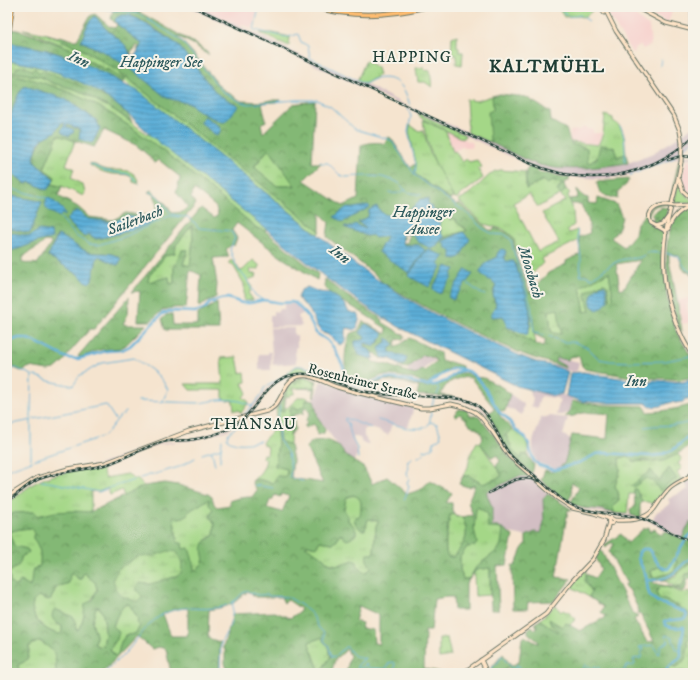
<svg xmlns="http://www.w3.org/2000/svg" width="700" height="680" font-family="'IM FELL DW Pica',serif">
	<defs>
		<pattern id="grass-tufts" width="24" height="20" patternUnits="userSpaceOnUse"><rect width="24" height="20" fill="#a4d787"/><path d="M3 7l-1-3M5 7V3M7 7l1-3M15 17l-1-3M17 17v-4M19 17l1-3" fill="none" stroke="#8db975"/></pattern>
		<pattern id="forest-crowns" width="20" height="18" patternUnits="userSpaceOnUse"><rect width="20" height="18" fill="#83b874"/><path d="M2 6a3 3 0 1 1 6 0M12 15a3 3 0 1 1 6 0" fill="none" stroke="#6b9760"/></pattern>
		<pattern id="wetland-marsh" width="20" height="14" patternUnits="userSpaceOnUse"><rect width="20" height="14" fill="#a4d787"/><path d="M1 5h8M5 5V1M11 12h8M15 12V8" fill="none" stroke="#8db975"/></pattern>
		<pattern id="cemetery-stones" width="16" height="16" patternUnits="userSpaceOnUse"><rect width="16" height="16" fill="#a4d787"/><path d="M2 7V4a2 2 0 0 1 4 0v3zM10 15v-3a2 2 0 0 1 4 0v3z" fill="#8db975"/></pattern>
		<pattern id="garden-furrows" width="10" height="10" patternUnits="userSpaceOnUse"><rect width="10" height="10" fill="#a4d787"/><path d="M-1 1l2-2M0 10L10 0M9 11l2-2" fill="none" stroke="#8db975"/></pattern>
		<pattern id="water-rules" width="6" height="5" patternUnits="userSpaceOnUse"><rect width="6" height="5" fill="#5dafd8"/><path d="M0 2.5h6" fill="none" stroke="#4c90b0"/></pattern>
	</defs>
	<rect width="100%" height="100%" fill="#f7f3e8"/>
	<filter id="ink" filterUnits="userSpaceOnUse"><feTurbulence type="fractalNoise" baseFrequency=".025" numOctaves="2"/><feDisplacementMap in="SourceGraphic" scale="8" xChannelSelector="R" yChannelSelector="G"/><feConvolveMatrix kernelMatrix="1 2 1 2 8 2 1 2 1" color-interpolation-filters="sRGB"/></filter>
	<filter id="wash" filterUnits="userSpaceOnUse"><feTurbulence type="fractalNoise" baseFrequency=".012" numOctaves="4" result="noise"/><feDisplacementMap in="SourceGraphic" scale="16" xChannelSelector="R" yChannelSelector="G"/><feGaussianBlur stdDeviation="0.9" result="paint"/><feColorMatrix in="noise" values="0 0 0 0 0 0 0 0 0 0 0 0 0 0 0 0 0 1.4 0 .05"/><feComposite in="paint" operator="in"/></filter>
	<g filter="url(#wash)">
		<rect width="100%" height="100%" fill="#f5e4cf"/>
		<g fill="#f7d0cc">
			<path d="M199 7H258L252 29 242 24 241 26Z"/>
			<path d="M606 7 632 8V13L645 24 649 26 651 45 643 49 640 45 634 49 635 51 632 53 607 12Z"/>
			<path d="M655 7 673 8 668 23 652 15Z"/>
			<path d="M586 126 587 129H593V133H602L598 144 570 141V131L579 130Z"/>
			<path d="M446 131 473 143 472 148 462 147 453 152Z"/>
			<path d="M687 160 693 161V197L685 187 683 173Z"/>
			<path d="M691 297 692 303 687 304 690 322 683 324 678 301Z"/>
		</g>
		<g fill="#d2bec3">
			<path d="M189 7H199L302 56 365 84 405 105 490 142 532 162 547 167 567 168 600 167 628 163 653 153 679 137 693 126V140L686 148 673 156H693V158H676L628 175 604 179 571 177 546 171 529 165 443 125 418 113Z"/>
			<path d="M284 304H294L304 313 298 316 302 326 270 327V315H273V311L278 312 279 309H284Z"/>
			<path d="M270 328H294V335H297V347L295 348 296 363 273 365Z"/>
			<path d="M268 352H271V370H259V354H268Z"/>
			<path d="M423 355 436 360 428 365 423 370 415 375 408 373V368Z"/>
			<path d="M556 357 579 362 577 371 571 372 568 370V372L562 368 554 366Z"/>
			<path d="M304 373 320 375 344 386 367 392 454 397 466 400 475 404 482 408 492 419 503 444 512 457 562 499 577 507 631 515 653 523 654 516 657 512 670 504 668 499 688 489 685 483 693 479V530L690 523 683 540 654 524 638 518 585 510 566 503 512 458 503 446 491 419 480 408 466 401 452 398 366 393 344 387 319 376 304 373 288 376 277 382 268 390 243 420 228 430 194 440 160 444 106 464 71 471 40 479 30 485 7 502 30 484 45 477 71 470 98 465 159 443 194 439 227 429 242 420 267 389 274 383 287 376Z"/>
			<path d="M321 381 414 407 408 427 392 424 388 435 377 430 367 428 364 430V436L369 444 362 443 360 438 356 437H353L357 454 354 461 346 456 318 418 314 400Z"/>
			<path d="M531 390 554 396 560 394 570 397 572 398V401L569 412 562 415H556L560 400 557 399V398H553L542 396 540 398 537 408 531 406 533 398 530 394Z"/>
			<path d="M510 394 524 404 522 415 515 412V410L506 408Z"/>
			<path d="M550 416 568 418 563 435 571 439 564 464 556 469 537 462 533 452V441L541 418Z"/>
			<path d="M519 476 532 477 548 494 543 498 544 522 541 533 535 532 524 536 506 532 503 528 492 526V507L486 492Z"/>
		</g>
		<g fill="url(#grass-tufts)" stroke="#628a5e" fill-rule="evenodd">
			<path d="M558 7H596L584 18 579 16 564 17Z"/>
			<path d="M23 29 47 34 77 47 104 62 120 73 119 74 125 79 126 77 127 78 320 231 318 234 138 91 133 89 125 81 107 69V71L79 55 77 51Z"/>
			<path d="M260 33H273L290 37 289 46Z"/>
			<path d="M457 35V47L459 48V52H463L462 65 456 64 457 55H451L452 37Z"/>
			<path d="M366 60 377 68 379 75 365 84 357 81Z"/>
			<path d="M416 68H424L425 71 430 70 432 87 425 82H418Z"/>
			<path d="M7 71 41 77 52 83 77 90 114 110 147 134 151 135 266 229 265 231 257 228C210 190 163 147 111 114 80 94 43 81 7 73Z"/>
			<path d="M605 115 613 118V121C626 128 624 140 626 154L617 157 597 158 588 164 571 142 598 145 603 134Z"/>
			<path d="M423 120 446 131 453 152 455 151 462 162 467 159 469 162 477 160 482 167 478 169 483 178 458 197V198H455C441 184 425 140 423 120Z"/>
			<path d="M410 125 419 131 423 130 430 153 453 197 450 199 415 174 416 164 409 131Z"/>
			<path d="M58 135 75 141 66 165 74 168 71 178 83 185 85 193 83 196C77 193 71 190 64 187 60 185 56 186 52 184L55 177 44 169Z"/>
			<path d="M269 149 296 186H277L254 167C260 161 263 155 269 149Z"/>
			<path d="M90 163C96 165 102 169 108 170 122 171 135 167 139 184L133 182C133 180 133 178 131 177 126 173 120 175 115 174 107 174 98 170 91 166L89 164Z"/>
			<path d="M500 170 525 172 526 189C541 181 545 176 562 184L557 191 560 194 566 189 570 193 568 195 573 211 574 225 567 230 569 233 577 230 579 240 541 259 543 263 527 279 524 261 516 249 514 239 511 235 503 229 484 224 458 200C472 195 483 179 495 171L497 172V171ZM529 194 538 207 560 195 566 200 542 213 559 242 538 252 513 203Z"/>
			<path d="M679 182C682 191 685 196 693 201V203H674Z"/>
			<path d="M453 211 454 213 451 217 449 218H453L467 231C459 232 453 235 445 237L442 235 439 221 444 214 445 216Z"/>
			<path d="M192 225 193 239 190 266 183 264 188 250H182L174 268V284H170L169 277 148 282 149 276 166 255 175 253 176 245Z"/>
			<path d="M231 260 233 262 235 263 240 271 243 270 253 260 259 265V269H250L251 274H257L256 277 248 280 252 287 249 294 253 300 244 301V284L233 265 229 264V262Z"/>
			<path d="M609 272 613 298 610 302 603 283 595 288 590 312H585L580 287Z"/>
			<path d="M559 309 561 334 554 333 551 331 549 310Z"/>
			<path d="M531 318 533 319 534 334 536 344 507 329V327L523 334 530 328Z"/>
			<path d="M237 357 240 373 245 372 246 382 242 383 247 393 243 397 249 402 241 413 239 410H234L233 401 223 399V390H190L185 384H223L221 358Z"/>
			<path d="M298 366 325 372 338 380 345 382 344 385C323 376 311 368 287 376L292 369Z"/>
			<path d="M299 397H305L310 399 305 401V405L299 409H290L291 417 289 420C291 429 290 436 290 445L282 442 280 440 277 419 276 424 278 443 275 466 287 469 286 477 273 483 257 479 252 481C259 474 264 471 266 459L262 458 263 454 267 455 268 447 262 444C263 438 269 436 272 431 277 425 277 415 276 408H280V411H283L285 407 287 408Z"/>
			<path d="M512 429C526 439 528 439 528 456L526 454 522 456 521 459 513 451 506 435Z"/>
			<path d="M477 442 480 443 502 476 483 484 469 476H463L468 467 470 455Z"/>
			<path d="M678 454 682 460 678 463 682 468 677 472 681 479 662 494 655 505 648 502H642L639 494 634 490V494H629L627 514 614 513 613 506 619 501 618 492 615 486 620 471 619 458 628 457 635 462C641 461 646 462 652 462 660 462 671 458 678 454Z"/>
			<path d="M101 467 105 478 128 474 133 479H137L144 486 124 497 122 490 110 495 108 488 98 492 91 491V512C72 511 56 512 38 516L35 512 14 513 7 516V503C18 497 26 487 37 482 55 472 81 470 101 467Z"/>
			<path d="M353 495C364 498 361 507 360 516L356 517 355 523 361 530 365 529 368 519 379 521 376 526 374 551 369 564 372 568 365 573 358 567 346 562 338 565 328 563 305 546 308 545 316 547 320 541 332 543 336 542 339 535 344 536 356 534C356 528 354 525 348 521V518L344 509 346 498Z"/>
			<path d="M208 499 213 509C208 520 213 517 215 525 215 527 214 532 214 535L207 539 203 549 204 562 203 565 196 570 194 569 193 565 178 543 174 522 178 518 184 517 191 510Z"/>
			<path d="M477 507 487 513 488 527 503 529C503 536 503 544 498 550 492 558 481 560 476 568 472 573 471 581 463 579L460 569V557L467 547 472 546 475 538 474 524 476 509Z"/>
			<path d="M452 514 463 518C470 537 465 542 454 557H448L446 555V539L450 515Z"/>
			<path d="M32 528 34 531 33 538C40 546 41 554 40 565L39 567 33 569 32 581 30 586 28 587 22 581 18 585 14 586 10 582 9 572C16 568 21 565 21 557L29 552 27 549 14 546 9 532 20 529Z"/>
			<path d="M675 560 677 561C677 576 662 574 653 578L651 571 658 567 665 570 668 569Z"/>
			<path d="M490 568V595L475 596 474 573 476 570Z"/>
			<path d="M586 570 585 581 592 592 589 597 570 586Z"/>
			<path d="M84 572H85C88 576 92 579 95 582 101 592 90 600 85 608 86 615 82 624 78 630H76C75 627 76 622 75 620 73 616 61 612 57 610L56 624 62 626V632L60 634C46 632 29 618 33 602L39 596 45 599 52 597 56 588 69 583V575L70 574 75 575 78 579H81Z"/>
			<path d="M660 587H666L680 592 693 593V618L688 615V613L678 606 658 597 656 592Z"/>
			<path d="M125 604H129C134 610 138 618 140 626L135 634 126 635 121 642 118 654 114 656 110 649 117 639V630L113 627 118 613Z"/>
			<path d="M555 605 561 612 563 610 566 612 567 611 576 619 570 625 566 623 558 632 540 620Z"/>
			<path d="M96 607H99C106 617 106 634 103 646L100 647 95 645 96 635 92 622Z"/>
			<path d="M693 633V658L691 663 693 673 681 671 671 673 668 669 671 666 676 667C688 660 685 656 689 644L687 643 688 639H691Z"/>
			<path d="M323 637V641L328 646 329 653 331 656 320 673 313 653 309 647V642Z"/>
			<path d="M439 638H447L451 656 439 658Z"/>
			<path d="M38 641C42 642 43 644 47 646 59 654 54 661 57 673H20L18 666 19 664C29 661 29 656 29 646Z"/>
		</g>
		<g fill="url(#forest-crowns)" stroke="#517a54" fill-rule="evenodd">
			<path d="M122 7H130L196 44 209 54 208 55 195 45 177 36 192 52 221 88 241 101 261 102 271 100H280L276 102 262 103 266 121 261 124 263 133 293 104 315 101 312 163H321L304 180 343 206 358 199 361 145C368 143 378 141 385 144L388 137 391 138 410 167 416 164 415 174 457 205 459 203 489 230H494V228L501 230 509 234 513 239 516 256 530 293 548 273 566 264V261L580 254 579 237 590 233 588 218 586 217 581 204H571L570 199 578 198 577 189 584 197 588 198V203L597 204 598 198 616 204 622 217 619 228 611 238 624 247 635 234 637 223 653 206 657 203 670 202 679 160 680 162 671 204C667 204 662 204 658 205 650 207 644 218 652 225 656 229 661 229 665 234L663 251 667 298 676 331 693 360V377L679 380 673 379 652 378 648 380 585 369 582 366 579 356 569 357 568 360 556 358 555 362H558L566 367V368C552 362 537 360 523 354 474 334 427 309 382 282L377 276 327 237 329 222 320 213V231L127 78 126 77 125 79 119 74 120 73 88 52 47 34 58 37 60 36 73 40H77L90 16 95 14 110 27 115 28 117 25 111 19 113 10 122 9ZM129 15 138 19 151 26 177 44 217 94 238 106 196 109 191 104 167 98 131 69 106 53 81 41 90 21 94 17 105 28 120 40 130 51 131 56V51L135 49 137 45 139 47 137 49 138 50 142 44 117 24ZM269 149 295 186H277L254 167 262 156ZM420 199H428V203L435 211 444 214 443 218 453 212 454 213 451 215 452 217H450L449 219 452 220 453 218 457 221 456 222 465 228 467 231C455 234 442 236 435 247L412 234 401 231 400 233 403 236 402 240H404L405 238H406L401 233 410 235 408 239V242L405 243 403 242 404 245 412 244 418 245 378 252 386 238V235H372L367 236 344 227 345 226 365 229 366 228 359 223 368 217 378 207C384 226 414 211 420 199ZM498 252H506L504 257 506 262 527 302 531 318 533 319 534 334 546 340 543 347 523 338 507 329 506 319 503 316 497 317 491 314 496 305 493 295 494 293 493 291 496 285 491 280 487 262 496 258ZM641 260 624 288 620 289 616 264ZM609 272 613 298 610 301 608 286 605 283H603L585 292 590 311 585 312 580 287ZM558 309 561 333V334L554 333 551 331 549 311Z"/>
			<path d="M12 29 22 31 77 51 79 56 107 71V69L125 81 124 83 66 56 45 49 10 43Z"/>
			<path d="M24 66 32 70 35 68 74 82 104 97 108 98 127 113 132 122 114 110 77 90 52 83 41 77 14 72 17 67Z"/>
			<path d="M7 73C43 81 80 94 111 114 163 147 210 189 257 228L265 231 318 274 317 280 281 257 237 223 232 230 237 238 234 246 232 244 228 248 226 249 229 257 213 258 217 284 216 297 199 307 201 275 190 270 186 308C170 307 162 308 151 321H138L140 291 132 292 201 208 214 218 218 215 216 207 194 189 191 198 196 204 94 329H90L69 353 64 361 55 369 48 370 30 367 21 371 14 368 11 354 7 346V314L12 303 7 301V251C22 250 35 240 50 239L51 232 42 230 30 236 7 232V228L30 233 40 201 7 195V190L14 184 11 180 7 183V169L26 184 30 182 46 190 52 184 57 186H62L58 196 78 207 89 217 113 220 126 213 138 215H154C158 206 159 196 148 192L151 190 166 204 173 213 182 212 188 207 176 192 180 179V177L159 160 154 163 149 156 136 145 104 130 94 147 58 135 44 169 55 177 54 179 35 163C33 145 49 131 62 122L65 124 61 131 70 136 73 133 66 126 67 124 96 138C98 130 101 128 96 120L65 99 25 86C17 90 8 124 7 133ZM77 211 88 219 113 222 132 217 138 218 141 217H157C153 226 107 237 96 239L87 234ZM192 225 193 239 190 266 183 264 188 250H182L174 268V283L170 284 169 277 148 282 149 276 166 255 175 253 176 245ZM57 235C68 239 77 248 88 252 99 255 111 250 121 259L117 265 99 256 97 258 92 280 85 281 79 275 48 256ZM45 241 51 242V244L37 264C32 262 26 265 21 262 26 250 38 250 45 241Z"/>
			<path d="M500 94 526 97 550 112 551 121 566 129 571 144 587 148 588 164 597 158 600 145 614 147 617 157 626 154 628 163C598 167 561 174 531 162 517 156 504 149 490 142L488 112 493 109 492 96Z"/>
			<path d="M528 167 535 168 539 172 569 178V181L565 182 564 185 566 189 561 195 557 191 562 184 553 180 548 184 543 180 526 189V172Z"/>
			<path d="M629 179 626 185 618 191 617 199C604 195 599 196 597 182Z"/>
			<path d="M661 207 669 208 664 221 657 224 653 223 652 220 653 218H657L658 216 653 217 651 215 658 209H661Z"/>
			<path d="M693 207V275L683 269 679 256 669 253V261L677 300 682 331H680C670 303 650 216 693 207Z"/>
			<path d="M325 279 343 293 383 320 382 322 405 336 403 339 396 340 395 348 410 338 440 353 441 361 450 362 462 366V368L452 367 426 384 422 383 418 380 398 376 383 375 365 383C360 381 352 381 348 375 342 366 346 344 350 334L358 331 363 321 386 334 387 329C377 323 368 316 358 310 346 303 333 298 324 287ZM365 337 381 340 374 347 366 343 363 345 373 353H375L381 359 382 358 381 345 386 342V339L393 346 390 348 389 351 392 353 405 356 404 365H399L402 367 408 368 423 355 434 358 437 362 431 366 426 371 422 370 415 375 388 365 373 362 371 359 359 355 355 341 364 340Z"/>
			<path d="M129 297 128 314 123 324 127 325H146L126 345 121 348 99 350 81 357 78 356Z"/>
			<path d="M217 303 219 330H165L162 319 166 315 172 314 173 325H198V314Z"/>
			<path d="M459 373H467L474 377 484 378 503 388 510 394 505 411 497 410 500 416 512 429 506 435 513 451 521 459 523 454 528 456 534 465 532 473C523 466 513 459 507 449 499 438 496 424 487 414L495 409 471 378C459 376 445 381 441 395L454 397 417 395 419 387 403 382 384 380 372 387 371 386C393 370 413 391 434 386 443 384 452 377 459 373Z"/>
			<path d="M299 377H307L317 381 315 386 316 387 314 397V389L298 388V387H314L296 384 287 387 284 411H279L280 408 277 407C287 393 283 386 299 377Z"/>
			<path d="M310 399 314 400 318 418 325 429 324 433 317 435 316 427 313 424 310 426 305 428V425L307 424 306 420 310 414 307 407 303 409 304 413 293 415 295 429 290 436 292 429 289 427C289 420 291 416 290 409L292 406 299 409 305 405V401Z"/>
			<path d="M572 401 600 405 644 406 648 412C664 411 678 409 693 404V441L684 450 664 461 653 462 643 460 635 462 628 457 619 458 620 471 615 486 618 492 619 501 613 506 614 513C608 512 604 510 598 509 588 508 580 510 571 502L579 488 573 483 571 484 572 494 568 501 562 499 541 480 545 470 552 472 564 464 572 435 607 439 609 414C601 413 591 412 583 413 575 414 575 418 565 416L569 413Z"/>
			<path d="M459 409 467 410 470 416H475L477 415 496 438 509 457 532 477 519 476 486 492 492 507V526L503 528 513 536 507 565 497 566 499 610H491L490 568 476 570 466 584V610H454L453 597H446L434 599 431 631H425L424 669 436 671 442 673H346L350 656 347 649 335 660 332 670 329 673H228L225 663V649L223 648 233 614 275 612 290 618 298 613 301 609 288 600 284 603 281 597H255L250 592C241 593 239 601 231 604 224 608 217 608 209 610L208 638 220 642 219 673H171L166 649 159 647 152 649 137 636 102 673H56C55 654 57 652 40 641L29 646C29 656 29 661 19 664L18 666 20 673H7V645C13 635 6 623 7 612 7 609 10 606 9 603 9 600 8 599 7 597V516L14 513 35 512 38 516 55 512 73 511 91 512 144 486 165 483 178 485 208 494 212 497 214 504 217 507 231 505 229 501C236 498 244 497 252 497L257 490 254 486 252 481 257 479 273 483 277 476 286 477 287 469 275 466 278 443 276 424 277 419 280 440 282 442 290 445 293 460 291 478 323 483 306 447 313 441 327 440 338 445 346 456 364 468 372 484 387 477 407 494 420 490 430 481 452 493 446 503H452V510L455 515 462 517 473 515 468 502 475 485 468 487 459 484 463 476H469L483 484 502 476 496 466 500 461 497 455 492 458 480 443 483 438 480 431 469 424 466 419 460 414 457 417 454 415ZM281 494 289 496 282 512 267 508 270 500H272L275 495 280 497ZM353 495C364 498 361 507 360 516L355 517C353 523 358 526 361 530H365L368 519 379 521 376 526 374 551 373 554H368C364 561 370 563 371 568L365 573 358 567 357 562 353 560 341 565H334L328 563 324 558 305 546 308 545 316 547 320 541 332 543 336 542 339 535H343L344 538 347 540 352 538 356 534C356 528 354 525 348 521V516L344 510C346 501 344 497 353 495ZM209 499V505L213 509 210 517 215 524 214 535C211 538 207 539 204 543 198 556 211 558 196 570L194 569 192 558 189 548 183 549 182 543H178L174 522 178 518 184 517 191 510ZM478 507 487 513 488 528 503 529 501 544 498 550 476 567 469 579H463L460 569V557L467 547 475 546 477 543 474 529 476 509ZM452 514 463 518C470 537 465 542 454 557H448C442 548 448 525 450 515ZM31 528 34 531 33 538C40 547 41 553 40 565L39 567 33 569C31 575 32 581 30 587L20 581 18 585 14 586 10 582 9 572C16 568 21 565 21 557L29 552 27 549 14 546 9 532 20 529ZM158 556 177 576 150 584 139 583 135 589 138 593 113 580 131 560ZM84 572H85L88 577 95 582 97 589 93 600 85 604C84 614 84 621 78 630H76L75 620 73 617 55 609C48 617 55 623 62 626V632L60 634C45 632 29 618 33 602L39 596 48 600 51 599 56 587 69 583 70 574 75 575 79 579H81ZM125 604H129L138 619 137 623 140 626 135 634 126 635 121 642 118 654 114 656 110 649 117 639 119 632 113 627C115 618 119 612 125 604ZM359 606 379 615V644L374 643 373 630 361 628 362 623 355 621ZM96 607H99C106 617 106 634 103 646L100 647 95 645 96 635 92 622ZM176 609 187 608 188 609V632L187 636H171L163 614ZM323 637V641L328 646 329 653 331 656 320 672C318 667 309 646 309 642Z"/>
			<path d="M669 468 677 479 668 484 660 491 653 481 646 478 634 487 631 486 651 470 659 481Z"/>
			<path d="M634 489H636L642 502 640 505V518L631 515 630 509 635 507Z"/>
			<path d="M548 494 571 509 572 510H568L556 577 571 579 554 601 528 602 527 609H513L512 565 515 566 522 549 526 544V536L535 532 541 533 544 522 543 498Z"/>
			<path d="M690 522C694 533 693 529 689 539L693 546V560L679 572 665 580 653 581V583C662 586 671 586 680 588L683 586 686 574H691L693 571V577L688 579 685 590 683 591 666 587H660L656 592 658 597 678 606 689 613 688 615 693 618V633L691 639H688L687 643 689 644C685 656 688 660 676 667L671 666 668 669 671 673 681 671 688 673H666L664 670H654L655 673H521L520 669H518L516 672H513L507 667 505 673H488V672L503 654 511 666 519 662 522 638 524 636 537 643 539 642 528 633V629L532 626 535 630 537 627 535 623 540 620 558 632 559 631 551 624 549 619 562 627 566 623 580 631 602 619 603 620 606 616 601 612 604 607 589 597 592 591 585 581 586 574 595 578 601 569 595 558 600 550H601L633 614 638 617 634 619 647 642 654 641 641 615 638 614 639 611 629 589 625 588 624 585 627 584 609 552 614 544 613 543H610L606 548 604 545 621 534 628 543 643 529 649 527V532L655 529 661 535 666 531 683 539 682 538ZM675 560 677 561C677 576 662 574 653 578L652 577 651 571 658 567 665 570 668 569Z"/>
		</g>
		<g fill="url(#wetland-marsh)" stroke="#628a5e">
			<path d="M7 61C45 65 76 78 108 98L104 97 74 82 44 71 39 73 35 68 32 70 24 66 17 67 14 72 7 71Z"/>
			<path d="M168 551 177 552C181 560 183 564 181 573L177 576 150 584 139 583 135 589 142 596 137 602 120 595 115 588 113 579 118 569 138 556H154Z"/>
		</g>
		<path fill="url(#cemetery-stones)" stroke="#628a5e" d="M304 378 315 381 314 387 294 388V394H291L290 396 286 397C288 390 287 385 295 381V385L298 379Z"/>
		<g fill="url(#garden-furrows)" stroke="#628a5e">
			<path d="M418 113 465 135 463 139 421 118Z"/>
			<path d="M693 561V571L691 573 686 574 682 587 674 586 665 581 675 576 676 578 677 577 676 575Z"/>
		</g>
		<path fill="#a4d787" stroke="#628a5e" d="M492 96 493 110 488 112 490 142 468 133 466 99 476 101Z"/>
		<g fill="url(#water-rules)" stroke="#3e7686">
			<path d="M121 15H129L138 19 177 44 217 94 239 106 225 122H221L204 114 196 109 191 104 167 98 131 69 106 53 81 41 89 22 95 16C99 20 102 25 106 29 114 37 128 43 130 55L135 56 142 44 117 24 115 21 116 18Z"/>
			<path d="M7 43C41 46 73 57 103 73 115 79 126 86 138 91L355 264C404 300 458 328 514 353 522 357 531 360 539 363 550 365 559 367 568 372L562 394 554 396 517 386 399 327 371 310 326 278C276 237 226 196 175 156 158 143 143 127 127 113 93 84 52 66 7 61Z"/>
			<path d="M25 86 65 99 96 120 100 128 93 142 91 143 79 139 80 130 67 124 66 126 74 130 73 133 69 136 62 133 61 131 65 124 62 122 55 132 42 139 38 144 34 157 35 163 54 179 53 182 47 190 30 182 26 184 7 169C7 157 6 144 7 132 8 123 17 90 25 86Z"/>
			<path d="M204 116 219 126 221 130 218 135 214 134 200 122Z"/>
			<path d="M7 195 40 201 42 202 30 233 7 228Z"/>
			<path d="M48 197 55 202 65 212V216L62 214 59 217C49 210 42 211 47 198Z"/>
			<path d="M420 199H428V203L435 211 444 214C438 220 437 232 445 237 438 241 438 246 432 249L418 242 412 234H407L402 231H400L403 236 402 243 404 245H419L425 250 409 273 378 252 386 238V236L375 238 372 235 367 236 344 227 345 226 351 227 355 224 365 229 366 228 358 222 368 217 369 210 377 206C385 225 413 212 420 199Z"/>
			<path d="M368 205 370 207 343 222 334 217 347 207 354 208Z"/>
			<path d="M77 210 88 219 113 222 127 216 138 218 141 217H156L157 219C145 228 111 236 96 239L89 234 84 237 67 221V219Z"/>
			<path d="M39 230 51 232 52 238 50 239C35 240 22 250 7 251V232L30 236Z"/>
			<path d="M463 232 470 239 460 257 456 259 451 258V251L446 248 445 244 441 242Z"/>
			<path d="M58 235C68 239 77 248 88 252 99 255 111 250 121 259L119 264 116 265 99 256 97 258 92 280 89 283 85 281 79 275 48 256Z"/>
			<path d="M427 249 444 256 438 263 441 267 429 287 408 276Z"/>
			<path d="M501 249 505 250 506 252 504 257 506 261H514C521 281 537 314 527 335L507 327 505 319 503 316 491 317V314L496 305 493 295 496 285 491 280H489L479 272 487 262 496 258 498 252Z"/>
			<path d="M446 266 455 269 452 274V278L440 294 432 289Z"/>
			<path d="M466 269 473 274 453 300 448 297Z"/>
			<path d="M601 285H605L606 287 608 301 602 308 597 310 592 306C588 297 594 290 601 285Z"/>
			<path d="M307 287 319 292 330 293 339 299 346 306 348 311C357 315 362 312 358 324 356 330 359 326 355 330L348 328 345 330V341L342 345 338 344 329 335 323 333 318 328 310 311 298 298 301 290Z"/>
			<path d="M366 324 383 333V336L374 347 366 343 363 345 373 353 374 358 371 359 359 355 355 345V341L364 340 365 337 360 333 364 325Z"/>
			<path d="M387 338 392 341 394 344 390 348 389 351C394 356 402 354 407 358L404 365H399L391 359 382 358 379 348 386 342Z"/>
			<path d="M583 372 649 383 654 380 683 382 693 379V394L690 395 689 399H685L683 402 675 403 672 402 661 406 650 407 646 403H605L581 401 566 396 570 373Z"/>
		</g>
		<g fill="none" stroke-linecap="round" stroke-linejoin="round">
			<g stroke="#5dafd8" stroke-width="1">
				<path d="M100 7 104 9 128 12 139 14 181 40 222 91 241 102 249 104 295 100H317L331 107 355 129 391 140 415 175 469 215 482 228 493 234 506 235 511 240 513 249 531 306 534 333 549 336 563 342H574L588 348 599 359 610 361 630 362 665 361 691 356"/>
				<path d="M560 7C565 17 570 18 580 15L589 21"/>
				<path d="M690 7 692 28"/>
				<path d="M254 30 259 7"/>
				<path d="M255 30C257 31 286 37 288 37 292 36 295 35 298 34L301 42 308 46 310 58 364 84C368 83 371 80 375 79 397 75 405 86 410 106"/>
				<path d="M660 66 661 59"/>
				<path d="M408 109 411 116 408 132 416 164 415 174"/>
				<path d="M620 126C626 136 625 150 625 162"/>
				<path d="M683 149 693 140"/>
				<path d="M673 156 680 151"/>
				<path d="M320 162 322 163"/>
				<path d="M323 163H328L340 175 346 177 359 176"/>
				<path d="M90 164 106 171 128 174 134 178 139 184"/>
				<path d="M630 175 674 158"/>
				<path d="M361 176H369"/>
				<path d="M370 176 382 177 393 180 399 183 407 192 421 195"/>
				<path d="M7 188 47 198"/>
				<path d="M149 192C159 193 165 206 171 214L180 216"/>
				<path d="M389 192C396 195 399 193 405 190"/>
				<path d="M60 217 76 236 89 244 98 245 126 236 169 216 188 217 194 222 199 228 231 231 235 238 230 250 235 263 239 271 245 276 255 295 263 300"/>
				<path d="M577 230 581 258 580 275H585L592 278C600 273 609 265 618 261 629 256 640 262 647 252L662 253"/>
				<path d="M666 253 679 257C683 264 685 270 693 273"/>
				<path d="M467 283 480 293 485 295"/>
				<path d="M7 371 16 368 32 375 31 418"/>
				<path d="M34 375 49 381 73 386 78 378"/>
				<path d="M79 376 102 363 134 358C148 368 160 373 168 390L163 400 164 402"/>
				<path d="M437 395 439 390 437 385"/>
				<path d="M138 401 199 403"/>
				<path d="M201 403C218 399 237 397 252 406L262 394 264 388 285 376 296 366H301L323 371 335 379 344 382 348 381"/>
				<path d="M432 406 434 398"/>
				<path d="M122 415 126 412"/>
				<path d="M244 415 252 406"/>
				<path d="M278 417 280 405"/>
				<path d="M34 419 106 405 115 419"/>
				<path d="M278 420 279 440 288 453 291 469"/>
				<path d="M378 420 407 428"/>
				<path d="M239 424 228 434 227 439C237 446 249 443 260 441"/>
				<path d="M7 425 32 420"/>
				<path d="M645 427C655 425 664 426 674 425 681 425 687 422 693 422"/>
				<path d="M409 428C428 429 430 429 431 410"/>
				<path d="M212 452 215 465"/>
				<path d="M202 454 221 448 222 440"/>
				<path d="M418 457 424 454 423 450 427 451 433 447 434 442 441 437 437 424 430 422"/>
				<path d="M358 458 357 448 352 439 348 423 345 421V418L371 428"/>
				<path d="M31 459V420"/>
				<path d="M34 460 104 436 120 416"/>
				<path d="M220 461 221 448"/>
				<path d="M7 470 32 461"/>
				<path d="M155 474 179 467 195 458"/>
				<path d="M290 477 291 471"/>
				<path d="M292 478 303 481"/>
				<path d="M41 481 48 482"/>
				<path d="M49 482 99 492 109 488 153 474"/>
				<path d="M254 485 273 488"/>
				<path d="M404 500 409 487 407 482 409 479 407 473 409 467 407 461 412 458"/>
				<path d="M7 536 10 548 7 556"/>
				<path d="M190 608C204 609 221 610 233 602 238 599 240 594 245 592 250 591 253 594 258 595 260 595 264 595 267 594L269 596 288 597 301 605 312 614 319 628 324 633V641L328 645 332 657 336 656 345 647H347C352 654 357 660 365 658L357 666V668H362L366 664 368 668 386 669 389 663 392 662 395 663 394 671H401L405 673"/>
				<path d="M488 672 499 661 501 656H502L514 671 515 670 516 665 519 666 524 673"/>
				<path d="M105 673C111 665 120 659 127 651 146 629 156 609 188 608"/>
				<path d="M220 673 221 643 230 625 232 616 233 602"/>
				<path d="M422 673 429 671 430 673"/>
				<path d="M441 673H445"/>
				<path d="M582 673 585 664 593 669 598 666 601 673"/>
				<path d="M609 673V671H624L627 665 633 666 635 664 633 659 641 658V653L644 649 639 648V647L654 645 655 646 657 652 659 654 661 646 669 641 665 637 666 635 672 638 677 650 681 651"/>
			</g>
			<path stroke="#5dafd8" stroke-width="2" d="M647 580C657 581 669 578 676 571 682 566 686 560 693 557"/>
			<g stroke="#5dafd8" stroke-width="2.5">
				<path d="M7 342 19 338H25L40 344 67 358 78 359 106 351 122 350 130 346 162 314 170 311 195 312 204 309 210 303 220 299 228 298 242 303H250L264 300 281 303 291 302 295 303 307 315 316 333 327 340 334 348 343 366 345 376 348 381 359 386H366L378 380 386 378 406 380 423 385H434L446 381 457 372 464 370 470 372 481 382 500 413 506 417 517 431 524 436 529 444 531 453 534 461 539 465 554 470 581 462 596 454 605 453 650 456 660 455 673 450 693 433"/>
				<path d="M428 386C431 380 451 369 457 368 459 368 462 369 464 370"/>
				<path d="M669 673 667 671V668L679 659 681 656V644L684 628V627C676 628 672 628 665 625L664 621 683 619 685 618 687 615 685 612 658 602 650 596 648 590 646 576 638 558 639 552 642 549H648C654 555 658 569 668 569 678 558 681 540 693 533"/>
			</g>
		</g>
	</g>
	<g filter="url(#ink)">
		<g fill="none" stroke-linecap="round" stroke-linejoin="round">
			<defs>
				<g id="secondary">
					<path d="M601 7 604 13"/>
					<path d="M604 7 616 31 674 116 680 131 682 143"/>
					<path d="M636 7 666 23 693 30"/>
					<path d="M681 162C678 183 671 204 667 225 658 275 667 314 693 357"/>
					<path d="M679 179 683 191 693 200"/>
					<path d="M675 206 689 205"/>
					<path d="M656 226 663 224 668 217"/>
					<path d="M668 229C673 216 680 210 693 205"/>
					<path d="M666 233 664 230 651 223C645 211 657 205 667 205"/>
					<path d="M7 497 37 478 68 469 105 463 189 431 267 411C284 404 281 384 296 377 300 376 304 375 308 376 318 378 328 384 337 387 365 395 393 401 421 408H430L451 404 464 407 475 412 480 416 492 431 509 456 557 498 572 508 594 513 610 519"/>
					<circle cx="611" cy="521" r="2.5"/>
					<path d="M613 520C627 521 645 521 654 509 659 502 663 495 669 489 676 482 686 480 693 473"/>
					<path d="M481 660 487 673"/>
					<path d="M463 673 546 614 573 580 593 559 604 540 609 522"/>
				</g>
				<path id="primary" d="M315 7C352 18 389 16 425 7"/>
				<path id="highway" d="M7 44 12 7"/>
			</defs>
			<use href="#secondary" stroke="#6a776a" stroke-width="5"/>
			<use href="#primary" stroke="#6a776a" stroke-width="5.5"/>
			<use href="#highway" stroke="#6a776a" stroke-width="6"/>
			<use href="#secondary" stroke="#ffe4c6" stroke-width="3"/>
			<use href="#primary" stroke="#febc70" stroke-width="3.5"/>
			<use href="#highway" stroke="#febc70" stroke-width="4.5"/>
			<defs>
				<g id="rail">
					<path d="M194 7 527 162C584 188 646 180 693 137"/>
					<path d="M668 160 681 156 693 157"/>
					<path d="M489 493C506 484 519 473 539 481"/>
					<path d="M7 502C18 495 27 484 39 479 61 470 85 471 108 464 126 458 143 447 162 442 171 440 180 441 190 440 203 438 219 434 231 428 256 415 263 381 292 375 319 369 341 388 367 392 388 396 411 395 433 397 448 398 463 397 475 404 496 417 497 442 513 458 519 464 527 469 534 475 550 489 564 505 585 510 604 514 624 513 643 519 661 525 675 538 693 541"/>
				</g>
			</defs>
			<use href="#rail" stroke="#1f3d34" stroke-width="2.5"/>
			<use href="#rail" stroke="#f7f3e8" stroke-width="1" stroke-dasharray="3" stroke-linecap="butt"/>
			<defs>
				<g id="secondary-bridge">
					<path d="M681 162 682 143"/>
					<path d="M667 205 675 206"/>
				</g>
			</defs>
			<use href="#secondary-bridge" stroke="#6a776a" stroke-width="5" stroke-linecap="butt"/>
			<use href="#secondary-bridge" stroke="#ffe4c6" stroke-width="3"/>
		</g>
	</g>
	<g text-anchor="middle" stroke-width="4" stroke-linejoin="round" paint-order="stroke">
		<g font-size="14" fill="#1f3d34" stroke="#f7f3e8">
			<text transform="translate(363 381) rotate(14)" y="5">Rosenheimer Straße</text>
		</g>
		<g font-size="15" font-style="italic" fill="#2e5a5d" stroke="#f7f3e8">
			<text transform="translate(79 59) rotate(25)" y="5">Inn</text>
			<text x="161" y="67">Happinger See</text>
			<text x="423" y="217">Happinger<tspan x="423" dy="17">Ausee</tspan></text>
			<text transform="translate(135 220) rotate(-21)" y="5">Sailerbach</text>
			<text transform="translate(340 254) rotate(38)" y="5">Inn</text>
			<text transform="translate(531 272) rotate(73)" y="5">Moosbach</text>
			<text x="636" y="386">Inn</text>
		</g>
		<g font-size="16" letter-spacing="1" fill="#1f3d34" stroke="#f7f3e8">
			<text x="412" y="62">HAPPING</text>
			<text x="254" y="429">THANSAU</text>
		</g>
		<g font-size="18" font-weight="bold" letter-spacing="1" fill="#1f3d34" stroke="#f7f3e8">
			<text x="547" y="72">KALTMÜHL</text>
		</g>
	</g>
	<rect width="700" height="680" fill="none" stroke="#f7f3e8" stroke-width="24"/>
</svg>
